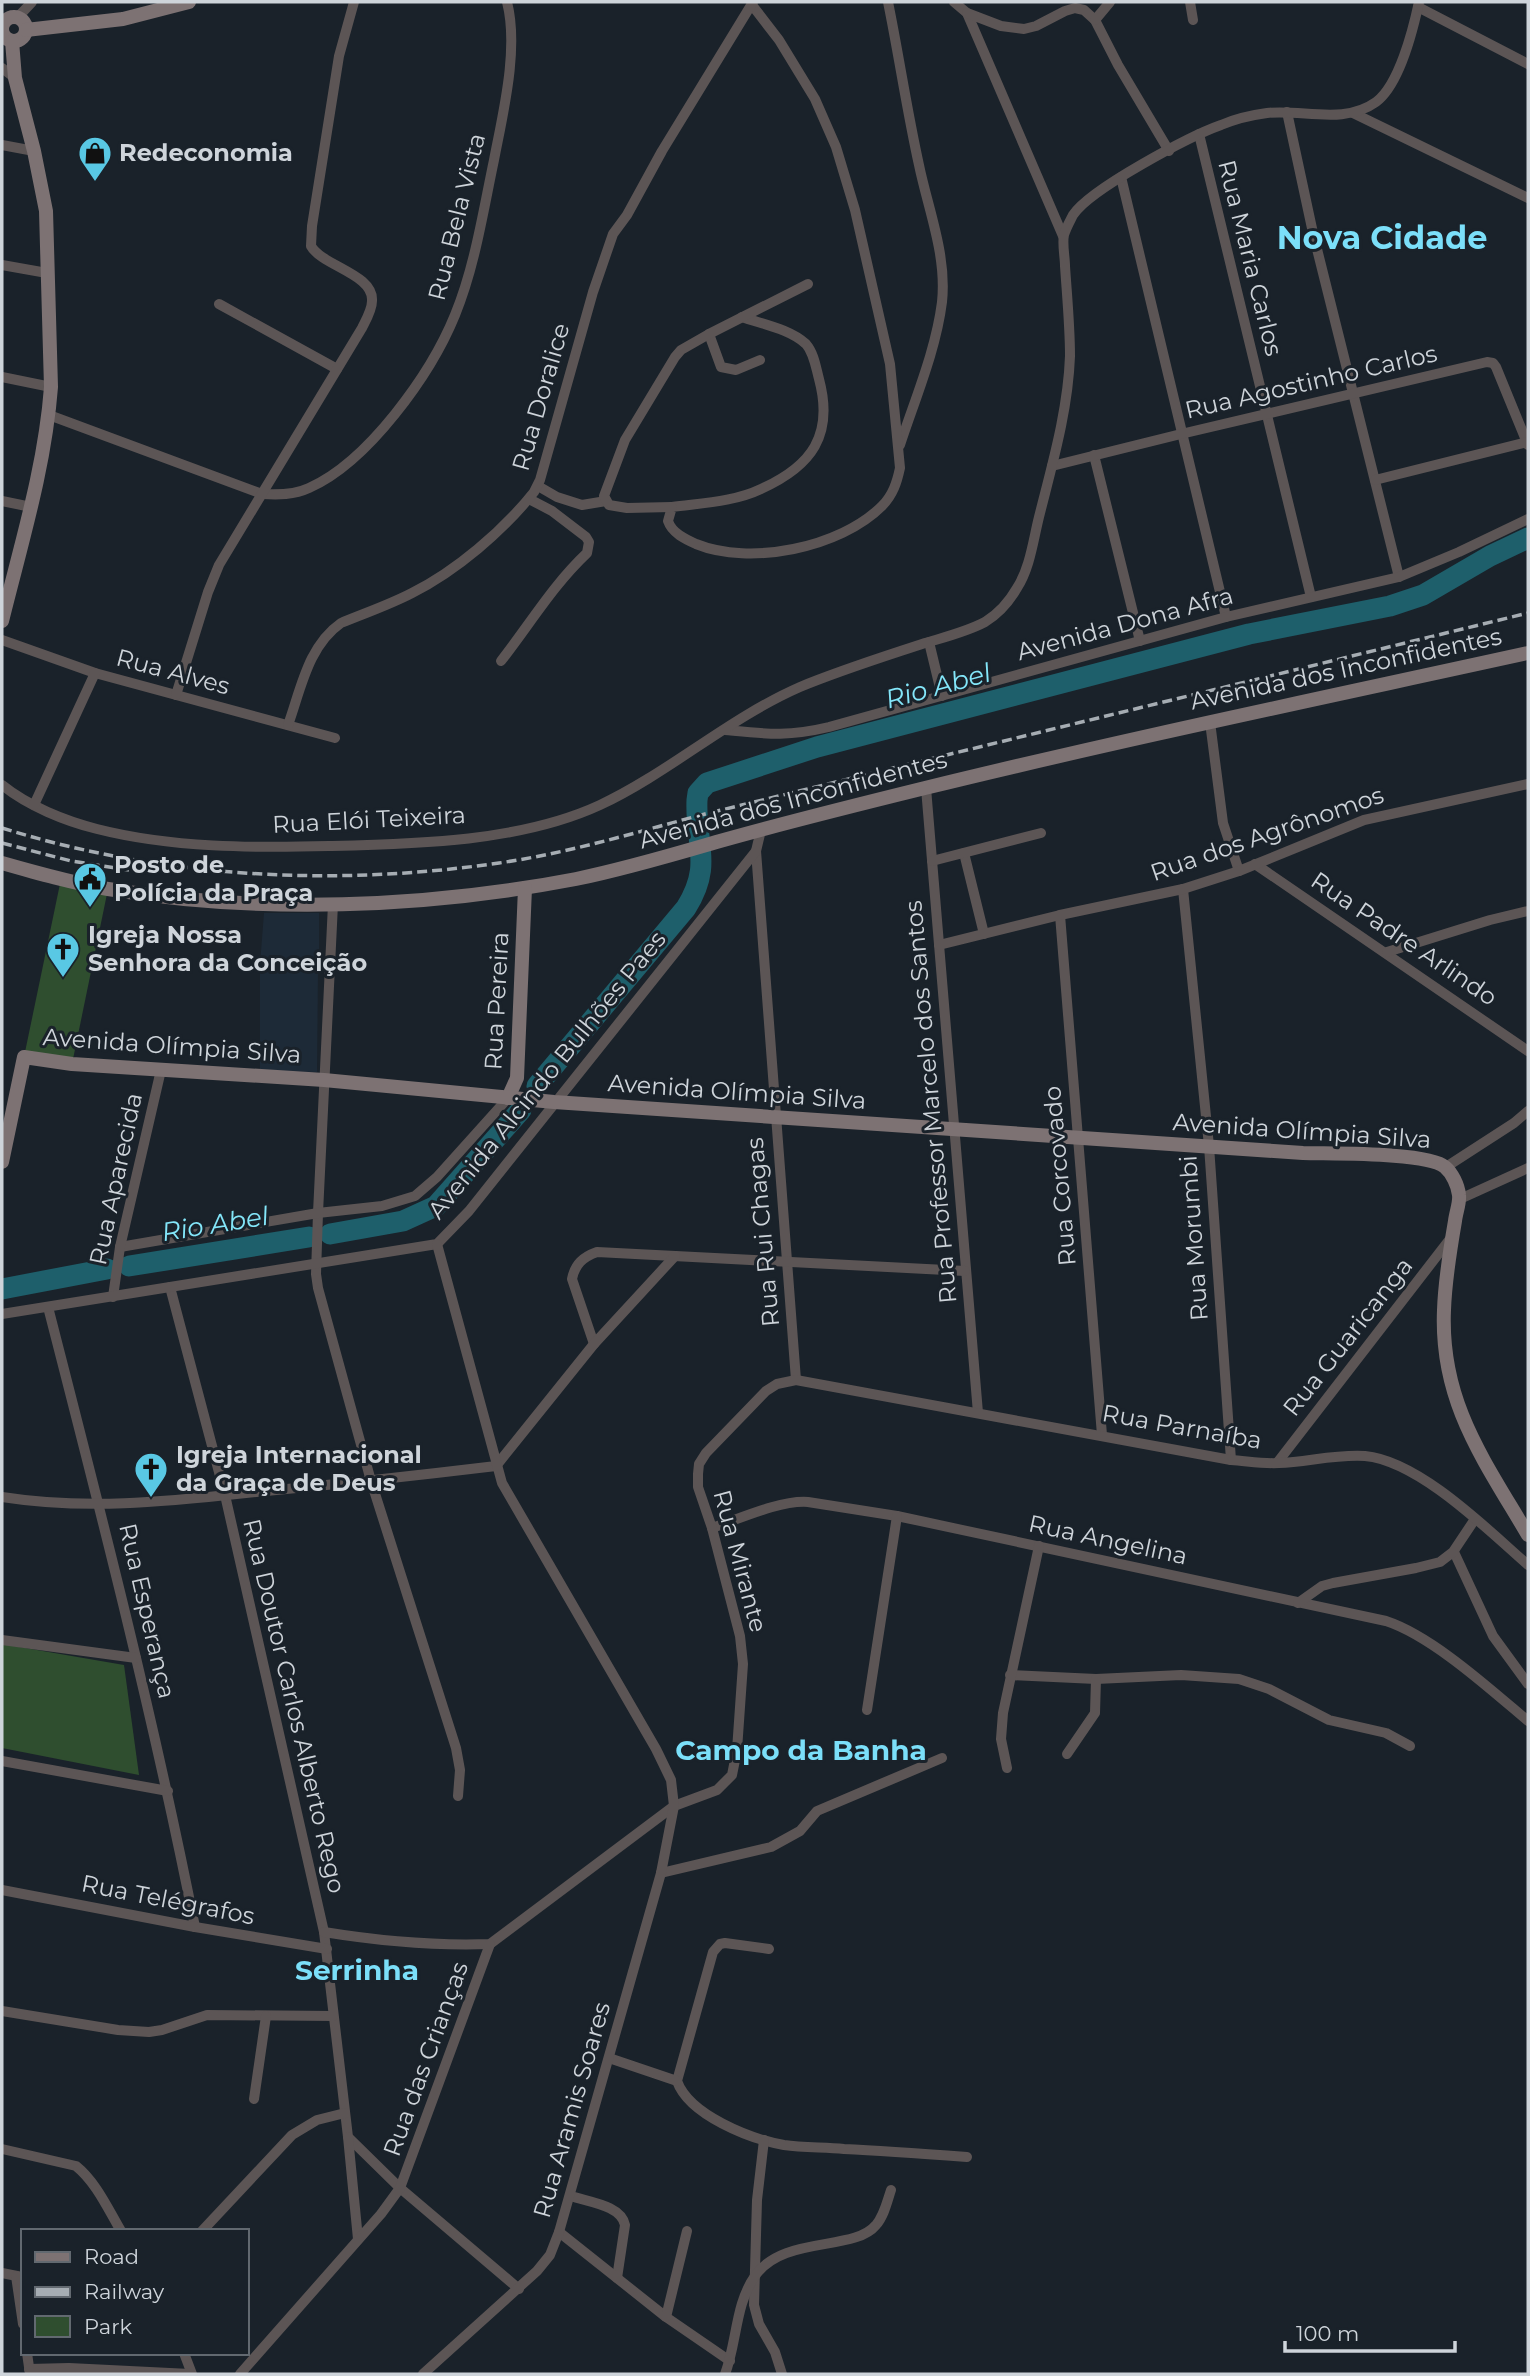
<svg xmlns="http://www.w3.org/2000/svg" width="1530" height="2376" font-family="Montserrat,sans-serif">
	<rect width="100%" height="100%" fill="#1a222a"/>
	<g fill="#1d2a37">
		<path d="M264 913H319V966L260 964Z"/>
		<path d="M260 970H318L317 1072 260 1071Z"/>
	</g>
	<g fill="#2f4e2f">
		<path d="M61 879 108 889 72 1064 24 1057Z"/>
		<path d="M2 1644 124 1665 139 1775 2 1748Z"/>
	</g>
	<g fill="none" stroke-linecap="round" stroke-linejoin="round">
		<g stroke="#1e5f6b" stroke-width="21">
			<path d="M537 1086 686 908C713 865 695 845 697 800L698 793 707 783 817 747 1249 634 1390 606 1423 595 1490 556 1528 538"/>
			<path d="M330 1234 403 1221 436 1206 521 1110"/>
			<path d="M129 1266 309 1237"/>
			<path d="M2 1289 107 1269"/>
		</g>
		<g stroke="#5c5555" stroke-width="10">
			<path d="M888 2C899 56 907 111 919 165 928 209 947 255 942 302 936 350 915 399 900 445"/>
			<path d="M954 2 967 13 1063 236"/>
			<path d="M1190 2 1193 20"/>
			<path d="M1418 7 1528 64"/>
			<path d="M967 13 1001 26 1024 29 1036 26 1065 11 1075 8 1084 10 1095 20 1118 65 1169 151"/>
			<path d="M18 17 32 2"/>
			<path d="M1095 20 1110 2"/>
			<path d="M2 68 15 78"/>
			<path d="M1287 112 1313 233 1399 577"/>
			<path d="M1353 113 1528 198"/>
			<path d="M1199 134 1311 597"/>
			<path d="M2 145 34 151"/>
			<path d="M1121 177 1226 617"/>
			<path d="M2 265 47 273"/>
			<path d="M219 304 337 369"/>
			<path d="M742 317C762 324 790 329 806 344 814 353 816 368 819 379 834 435 812 466 761 489 734 502 701 503 672 507L668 521C672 533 685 539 696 544 750 566 840 548 882 506 893 495 897 482 900 468L890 364 855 210 836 147 815 99 779 40 752 5"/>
			<path d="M709 334 721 367 736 370 760 360"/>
			<path d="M2 377 51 387"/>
			<path d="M49 415 262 494C278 495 294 495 309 488 368 462 431 374 455 315 475 266 483 212 494 160 503 113 519 49 507 2"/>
			<path d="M1094 455 1140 641"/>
			<path d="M1052 466 1181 434 1487 362 1493 363 1496 367 1528 445"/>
			<path d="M1375 480 1527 442"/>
			<path d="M538 486 557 497 582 505 606 501"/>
			<path d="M2 501 31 507"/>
			<path d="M672 507 627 508 609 505 604 496 625 440 675 357 681 350 709 334 808 284"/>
			<path d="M2 640 95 673 335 738"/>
			<path d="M929 642 942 696"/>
			<path d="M501 661C530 624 553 585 587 553L589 542 586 537 552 511 529 499"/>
			<path d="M176 695 208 592 219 565 362 328C366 320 372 310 372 301 374 274 322 266 311 246L312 226 339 56 354 2"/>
			<path d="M1210 722 1223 823 1239 871"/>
			<path d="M288 725C301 689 308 646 341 623 365 613 389 605 412 593 456 571 503 531 534 492L540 480 593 292 613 234 627 215 662 151 753 2"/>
			<path d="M725 730C767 734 787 737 829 727L1226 617 1399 577 1459 552 1528 519"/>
			<path d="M2 785C28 806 65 821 97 829 172 848 253 848 329 846 416 844 520 842 600 805 670 772 729 718 800 687 841 670 883 657 925 643 945 637 966 632 985 622 998 614 1009 602 1017 588 1030 568 1033 541 1039 517 1052 465 1068 411 1070 356 1070 327 1067 296 1065 266 1065 257 1062 244 1064 235 1066 228 1070 221 1073 215 1090 189 1190 136 1221 125 1235 119 1252 115 1267 113 1303 109 1344 125 1376 102 1399 85 1413 30 1419 2"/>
			<path d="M926 788 978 1413"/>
			<path d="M34 805 95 673"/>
			<path d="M761 830 756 851 796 1380"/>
			<path d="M964 853 984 934"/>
			<path d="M932 861 1041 833"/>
			<path d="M1255 864 1528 1051"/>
			<path d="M1183 889 1209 1146 1231 1460"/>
			<path d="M333 904 318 1213 316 1274 318 1288 371 1481 456 1748 460 1770 458 1796"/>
			<path d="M1060 915 1102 1435"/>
			<path d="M939 945 1060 915 1183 889 1239 871 1364 820 1528 784"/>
			<path d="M1387 952 1490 920 1528 911"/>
			<path d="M1446 1167 1514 1123 1528 1111"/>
			<path d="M1460 1199 1528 1168"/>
			<path d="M120 1247 318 1213 382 1206 415 1196 437 1177 508 1098"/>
			<path d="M170 1287 225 1495 324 1932 348 2137 400 2188 519 2289"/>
			<path d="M113 1297 120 1247 161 1070"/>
			<path d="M48 1307C101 1513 154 1719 195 1927"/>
			<path d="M2 1314 437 1244 469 1211 756 851"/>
			<path d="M594 1344 572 1279C575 1264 583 1257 597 1252L965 1271"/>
			<path d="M1277 1463 1450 1239"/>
			<path d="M2 1497C85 1510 163 1502 246 1493 330 1485 413 1476 496 1466L594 1344 675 1256"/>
			<path d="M712 1528C739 1519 780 1500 808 1502L897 1516 1386 1621C1432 1636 1490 1689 1528 1721"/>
			<path d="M1454 1552 1493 1636 1528 1684"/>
			<path d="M1298 1603 1322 1586 1333 1583 1416 1568 1440 1562 1453 1552 1475 1519"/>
			<path d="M2 1640 136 1658"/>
			<path d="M1010 1675 1096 1679 1181 1675 1239 1679 1269 1689 1329 1720 1386 1733 1410 1746"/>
			<path d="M867 1710 897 1516"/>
			<path d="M1067 1754 1095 1713 1096 1679"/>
			<path d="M2 1761 168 1791"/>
			<path d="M1007 1768 1001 1739 1003 1713 1039 1546"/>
			<path d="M661 1873 771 1847 800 1831 817 1811 942 1758"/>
			<path d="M2 1890 195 1927 327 1949"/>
			<path d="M324 1932C379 1941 434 1946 490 1944L674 1806 717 1790 732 1775 737 1750 743 1664 740 1636 712 1528 698 1487V1474L699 1464 706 1453 766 1391 777 1384 796 1380 1231 1460C1247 1461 1263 1464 1279 1463 1307 1462 1336 1454 1365 1456 1419 1461 1487 1529 1528 1565"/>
			<path d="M769 1949 725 1943 720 1944 713 1952 677 2081C689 2115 750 2139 784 2145 804 2148 824 2147 844 2149 885 2151 926 2154 967 2157"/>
			<path d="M2 2011 118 2030 149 2032 162 2030 207 2015 333 2016"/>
			<path d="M609 2058 677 2081"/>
			<path d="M254 2099 266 2016"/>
			<path d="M348 2137 358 2239"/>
			<path d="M764 2140 757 2200 754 2305 759 2324 775 2352 782 2374"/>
			<path d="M2 2149 76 2166C96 2182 108 2209 121 2231"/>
			<path d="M571 2196C588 2202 621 2205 625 2225L617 2278"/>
			<path d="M202 2231 292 2135 317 2120 345 2113"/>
			<path d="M559 2232 666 2317 730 2361"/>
			<path d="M2 2273 22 2277"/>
			<path d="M16 2276 23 2324"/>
			<path d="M666 2317 687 2231"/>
			<path d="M27 2353 30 2374"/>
			<path d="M184 2353 192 2374"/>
			<path d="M29 2369 69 2368 190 2374"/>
			<path d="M240 2374 381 2214 400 2188 490 1944"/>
			<path d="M423 2374 537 2271 550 2255 559 2232 661 1873 674 1806 671 1780 656 1749 502 1483 437 1244"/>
			<path d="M725 2374C737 2343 735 2304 755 2276 783 2235 854 2252 876 2225 884 2216 887 2202 891 2190"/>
		</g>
		<g stroke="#7d7273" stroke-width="14">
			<circle cx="14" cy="29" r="12"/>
			<path d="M26 30 123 19 189 2"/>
			<path d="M2 621C21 544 45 467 51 387L46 211 34 151 15 78 12 41"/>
			<path d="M2 863C37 873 72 883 108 889 260 914 425 908 576 879 625 869 672 855 720 841 787 822 856 805 925 788 1125 739 1327 697 1528 653"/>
			<path d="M508 1098 517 1078 525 888"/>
			<path d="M2 1162 24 1057 72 1064 324 1080 554 1102 1303 1153C1331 1154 1428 1152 1445 1167 1452 1173 1458 1185 1459 1195 1460 1203 1456 1212 1455 1221 1450 1250 1445 1280 1444 1310 1440 1402 1484 1460 1528 1535"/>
		</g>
		<g stroke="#a6adb3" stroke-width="3.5" stroke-dasharray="10 5" stroke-linecap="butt">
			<path d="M2 828C162 878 333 887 499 863 569 853 637 832 705 814L1528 613"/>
			<path d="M2 843 71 861 142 872"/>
		</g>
	</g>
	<defs>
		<symbol id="shop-pin" viewBox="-11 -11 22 30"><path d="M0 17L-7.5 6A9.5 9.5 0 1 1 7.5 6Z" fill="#59c8e4" stroke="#1a222a"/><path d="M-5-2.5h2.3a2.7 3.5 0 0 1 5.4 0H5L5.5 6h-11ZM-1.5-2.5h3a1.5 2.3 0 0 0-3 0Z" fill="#111"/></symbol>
		<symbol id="civic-pin" viewBox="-11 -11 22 30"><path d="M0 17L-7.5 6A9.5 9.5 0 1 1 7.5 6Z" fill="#59c8e4" stroke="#1a222a"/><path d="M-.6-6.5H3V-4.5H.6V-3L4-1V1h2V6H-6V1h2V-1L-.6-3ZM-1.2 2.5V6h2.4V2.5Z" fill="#111"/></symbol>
		<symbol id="church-pin" viewBox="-11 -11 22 30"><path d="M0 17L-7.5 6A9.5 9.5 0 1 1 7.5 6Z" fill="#59c8e4" stroke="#1a222a"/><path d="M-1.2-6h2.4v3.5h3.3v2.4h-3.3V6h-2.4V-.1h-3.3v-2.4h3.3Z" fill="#111"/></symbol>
	</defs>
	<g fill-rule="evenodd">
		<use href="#shop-pin" x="76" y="134" width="38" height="52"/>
		<use href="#civic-pin" x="71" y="860" width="38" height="52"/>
		<use href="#church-pin" x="44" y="930" width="38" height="52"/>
		<use href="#church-pin" x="132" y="1450" width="38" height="52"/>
	</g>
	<g text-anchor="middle" stroke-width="6" stroke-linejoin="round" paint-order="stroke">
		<g font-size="24" font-weight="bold" fill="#ced4da" stroke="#1a222a" text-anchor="start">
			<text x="119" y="161">Redeconomia</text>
			<text x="114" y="873">Posto de<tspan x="114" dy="28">Polícia da Praça</tspan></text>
			<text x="88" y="943">Igreja Nossa<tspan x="88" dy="28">Senhora da Conceição</tspan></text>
			<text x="176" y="1463">Igreja Internacional<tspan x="176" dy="28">da Graça de Deus</tspan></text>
		</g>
		<g font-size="24" fill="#ced4da" stroke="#1a222a">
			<text transform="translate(457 217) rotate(-76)" y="8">Rua Bela Vista</text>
			<text transform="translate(1250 258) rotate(76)" y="8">Rua Maria Carlos</text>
			<text transform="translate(1311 382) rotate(-13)" y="8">Rua Agostinho Carlos</text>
			<text transform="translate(541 397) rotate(-74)" y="8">Rua Doralice</text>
			<text transform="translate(1125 624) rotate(-15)" y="8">Avenida Dona Afra</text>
			<text transform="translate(1346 669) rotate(-12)" y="8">Avenida dos Inconfidentes</text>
			<text transform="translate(173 672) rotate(15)" y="8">Rua Alves</text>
			<text transform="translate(793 800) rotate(-15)" y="8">Avenida dos Inconfidentes</text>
			<text transform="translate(369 820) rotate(-3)" y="8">Rua Elói Teixeira</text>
			<text transform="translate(1267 834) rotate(-19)" y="8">Rua dos Agrônomos</text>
			<text transform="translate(1404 939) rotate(34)" y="8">Rua Padre Arlindo</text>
			<text transform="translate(497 1001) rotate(-87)" y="8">Rua Pereira</text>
			<text transform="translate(172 1046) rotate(4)" y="8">Avenida Olímpia Silva</text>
			<text transform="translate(547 1075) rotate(-51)" y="8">Avenida Alcindo Bulhões Paes</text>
			<text transform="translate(737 1092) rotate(4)" y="8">Avenida Olímpia Silva</text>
			<text transform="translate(931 1102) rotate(-95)" y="8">Rua Professor Marcelo dos Santos</text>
			<text transform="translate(1302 1131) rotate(4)" y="8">Avenida Olímpia Silva</text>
			<text transform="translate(1060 1176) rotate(-95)" y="8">Rua Corcovado</text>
			<text transform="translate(116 1179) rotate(-78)" y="8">Rua Aparecida</text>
			<text transform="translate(763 1232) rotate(-95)" y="8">Rua Rui Chagas</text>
			<text transform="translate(1194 1238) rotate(-94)" y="8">Rua Morumbi</text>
			<text transform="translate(1348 1337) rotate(-52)" y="8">Rua Guaricanga</text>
			<text transform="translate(1182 1427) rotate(10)" y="8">Rua Parnaíba</text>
			<text transform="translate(1108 1540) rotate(12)" y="8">Rua Angelina</text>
			<text transform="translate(740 1561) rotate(75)" y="8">Rua Mirante</text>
			<text transform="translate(147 1611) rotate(77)" y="8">Rua Esperança</text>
			<text transform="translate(294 1706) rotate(77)" y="8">Rua Doutor Carlos Alberto Rego</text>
			<text transform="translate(168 1900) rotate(11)" y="8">Rua Telégrafos</text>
			<text transform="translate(426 2059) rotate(-70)" y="8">Rua das Crianças</text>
			<text transform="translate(572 2110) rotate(-74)" y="8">Rua Aramis Soares</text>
		</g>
		<g font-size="26" font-style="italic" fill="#84e7fa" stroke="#1a222a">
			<text transform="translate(938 686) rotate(-15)" y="9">Rio Abel</text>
			<text transform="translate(215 1224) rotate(-9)" y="9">Rio Abel</text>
		</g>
		<g font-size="28" font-weight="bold" fill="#7bdff9" stroke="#1a222a">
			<text x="801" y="1760">Campo da Banha</text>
			<text x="357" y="1980">Serrinha</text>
		</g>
		<g font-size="32" font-weight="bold" fill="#7bdff9" stroke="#1a222a">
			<text x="1382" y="249">Nova Cidade</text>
		</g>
	</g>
	<rect width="1530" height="2376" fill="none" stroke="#ced4da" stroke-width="7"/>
	<rect x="21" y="2229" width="228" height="126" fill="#1a222a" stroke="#626970" stroke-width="2"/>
	<rect x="35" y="2252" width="35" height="10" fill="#7d7273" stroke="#626970" stroke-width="2"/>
	<text x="84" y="2264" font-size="21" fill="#ced4da">Road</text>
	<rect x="35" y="2287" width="35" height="10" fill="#a6adb3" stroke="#626970" stroke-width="2"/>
	<text x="84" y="2299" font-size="21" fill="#ced4da">Railway</text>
	<rect x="35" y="2316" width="35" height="21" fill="#2f4e2f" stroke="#626970" stroke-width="2"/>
	<text x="84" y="2334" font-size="21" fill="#ced4da">Park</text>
	<path d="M1285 2341v10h170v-10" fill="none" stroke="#ced4da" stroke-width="3.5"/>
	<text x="1296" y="2341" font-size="21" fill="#ced4da" stroke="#1a222a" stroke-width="5" paint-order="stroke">100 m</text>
</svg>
